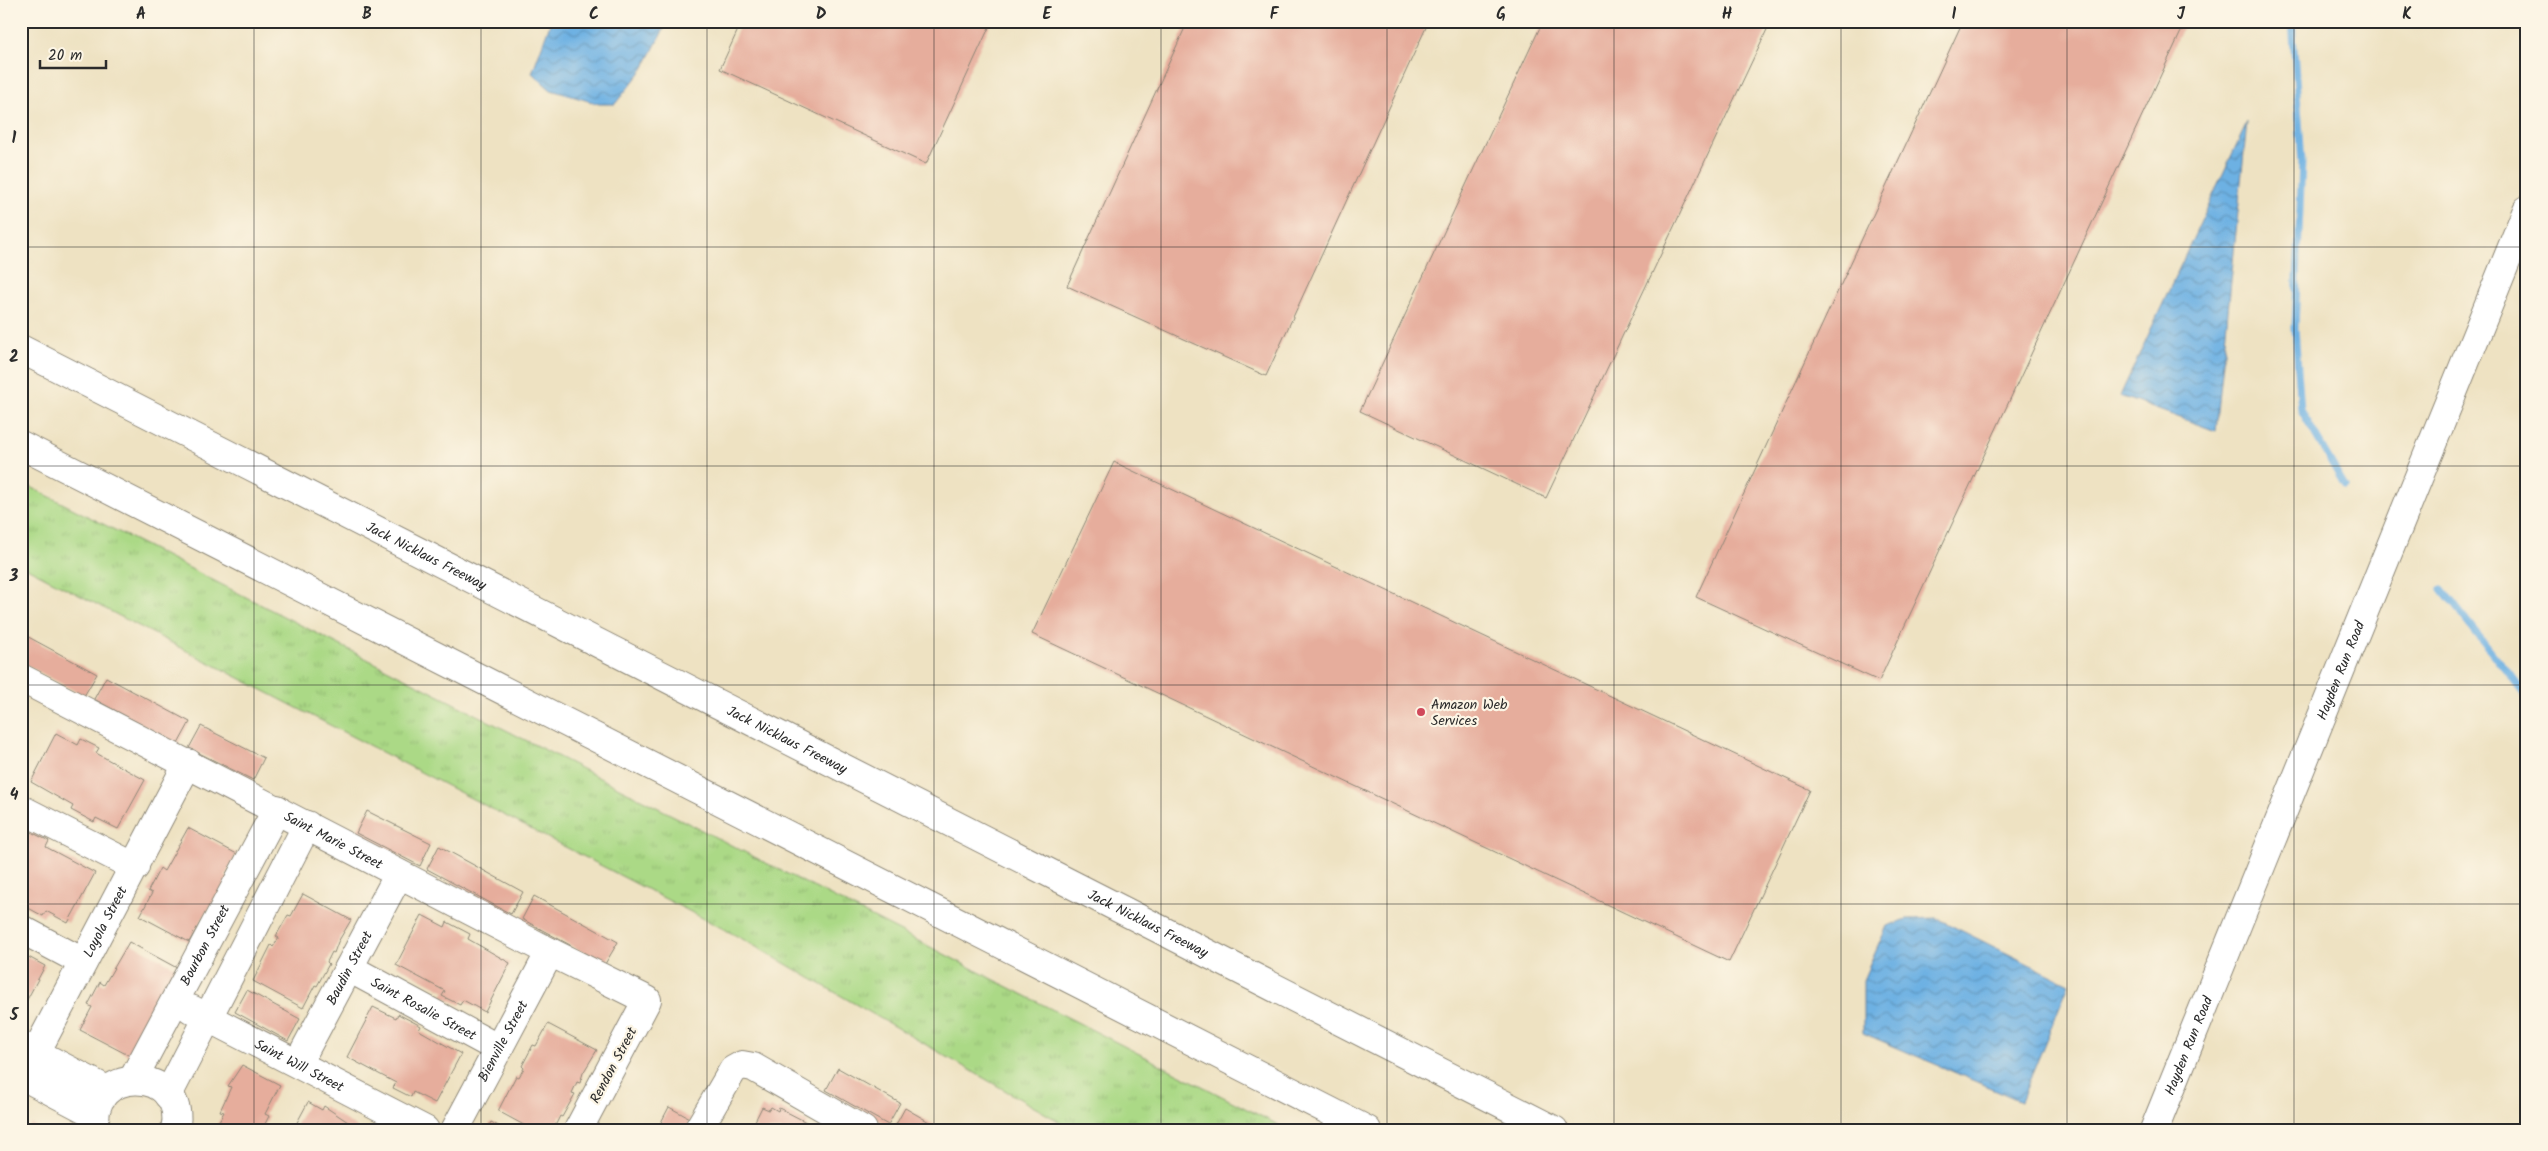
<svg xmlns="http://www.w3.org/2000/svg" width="2548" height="1151" font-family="Kalam,sans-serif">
	<defs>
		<pattern id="grass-tufts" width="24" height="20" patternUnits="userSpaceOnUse" patternTransform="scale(1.25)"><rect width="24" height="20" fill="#abd986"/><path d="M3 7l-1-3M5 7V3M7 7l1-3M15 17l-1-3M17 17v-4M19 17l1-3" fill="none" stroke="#93ba74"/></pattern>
		<pattern id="water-waves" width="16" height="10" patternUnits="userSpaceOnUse" patternTransform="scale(1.25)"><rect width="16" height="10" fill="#6db1e3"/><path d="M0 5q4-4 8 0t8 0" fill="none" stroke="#5a90b8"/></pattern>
	</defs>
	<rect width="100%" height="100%" fill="#fcf5e5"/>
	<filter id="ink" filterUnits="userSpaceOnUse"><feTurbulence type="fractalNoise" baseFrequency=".02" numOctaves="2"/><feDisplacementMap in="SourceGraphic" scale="10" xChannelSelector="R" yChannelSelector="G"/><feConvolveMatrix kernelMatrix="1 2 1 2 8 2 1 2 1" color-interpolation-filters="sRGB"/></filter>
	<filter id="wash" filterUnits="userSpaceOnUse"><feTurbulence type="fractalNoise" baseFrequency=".0096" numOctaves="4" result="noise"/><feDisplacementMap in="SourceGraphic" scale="20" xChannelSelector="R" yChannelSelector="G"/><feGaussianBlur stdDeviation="1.12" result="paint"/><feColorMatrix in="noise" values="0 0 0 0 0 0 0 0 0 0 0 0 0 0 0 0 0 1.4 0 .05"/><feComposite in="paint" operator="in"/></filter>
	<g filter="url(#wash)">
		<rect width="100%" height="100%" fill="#eee2c2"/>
		<path fill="url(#grass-tufts)" stroke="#6b8258" d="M21 482 1288 1130H1074L739 937 21 565Z"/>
		<g fill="url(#water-waves)" stroke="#4c6e87">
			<path d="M551 21H668L643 69 615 104H599L551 90 532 73Z"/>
			<path d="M2247 122 2216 431 2120 396Z"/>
			<path d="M1936 918 2069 984 2021 1101 1863 1033V980L1887 926 1907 919Z"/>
		</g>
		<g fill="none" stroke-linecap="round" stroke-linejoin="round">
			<g stroke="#6db1e3" stroke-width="7">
				<path d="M2292 21 2302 162 2295 328 2301 410 2345 486"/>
				<path d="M2442 589 2527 698"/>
			</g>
		</g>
		<g id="blocks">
			<g fill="#e6ad9c">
				<path d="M742 21H992L926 164 720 69Z"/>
				<path d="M1188 21H1429L1266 376 1067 286Z"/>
				<path d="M1543 21H1771L1546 498 1360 411Z"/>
				<path d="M1963 21H2186L1879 681 1696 597Z"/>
				<path d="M1114 462 1810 790 1729 962 1032 634Z"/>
				<path d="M21 633 97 674 84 696 21 662Z"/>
				<path d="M106 677 190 722 178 744 94 699Z"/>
				<path d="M201 726 264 758 253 780 189 748Z"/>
				<path d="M56 733 78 745 81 739 99 748 96 753 145 780 118 829 96 818 94 822 71 810 73 806 31 782Z"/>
				<path d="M367 811 431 843 420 866 356 833Z"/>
				<path d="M188 828 237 854 225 876 231 879 201 921 189 942 140 916 152 893 148 891 160 868 164 871Z"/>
				<path d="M31 832 49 841 46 847 95 873 68 923 46 911 43 916 21 904V834L28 838Z"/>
				<path d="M439 846 523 892 511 914 427 869Z"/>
				<path d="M303 894 351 920 338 942 334 953 332 952 327 962 329 964 317 986 315 985 303 1008 253 981 271 945 273 947 279 938 276 936 288 915 291 916Z"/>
				<path d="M534 896 618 942 605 964 522 919Z"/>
				<path d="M422 915 445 927 447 922 470 934 468 939 510 963 485 1012 463 1000 460 1005 442 996 445 991 396 965Z"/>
				<path d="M129 942 177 968 130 1056 80 1030 92 1007 88 1005 100 982 104 985Z"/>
				<path d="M21 950 24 951 23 954 45 966 21 1011Z"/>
				<path d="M247 990 300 1019 288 1041 235 1012Z"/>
				<path d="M373 1007 396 1018 398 1014 421 1026 419 1030 461 1054 435 1103 413 1092 411 1097 393 1088 396 1083 347 1057Z"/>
				<path d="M548 1024 597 1050 583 1073 580 1083 577 1082 572 1093 575 1094 562 1117 560 1116 553 1130H533L498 1111 516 1076 519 1077 524 1068 522 1066 533 1045 536 1046Z"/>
				<path d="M242 1065 280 1085 265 1114 269 1116 262 1130H214L224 1112 220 1111 231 1087 228 1086Z"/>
				<path d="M838 1068 900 1103 888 1125 826 1090Z"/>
				<path d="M308 1102 322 1110 324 1106 360 1130H293Z"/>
				<path d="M669 1107 691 1119 685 1130H657Z"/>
				<path d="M762 1107 769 1110 771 1107 778 1111 779 1108 808 1123 805 1130H754L757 1124 754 1123Z"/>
				<path d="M905 1108 943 1130H893Z"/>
				<path d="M491 1122 506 1130H487Z"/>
				<path d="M31 1124 42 1130H28Z"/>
			</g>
		</g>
	</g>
	<g filter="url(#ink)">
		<use href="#blocks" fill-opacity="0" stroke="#8c8676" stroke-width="1"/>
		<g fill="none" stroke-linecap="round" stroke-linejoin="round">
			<defs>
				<g id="minor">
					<path id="s1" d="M21 678 550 952 647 1000 578 1130"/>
					<path d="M21 809 135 867"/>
					<path d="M21 929 83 962"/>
					<path id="s2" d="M349 968 499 1049"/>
					<path id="s3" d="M191 1009 425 1130"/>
					<path d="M21 1045 107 1090"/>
					<path id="s4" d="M298 1063 399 874"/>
					<path d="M21 1075 95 1114"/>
					<path id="s5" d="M133 1079 277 809"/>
					<path id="s6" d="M21 1081 188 763"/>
					<path d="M168 1095 307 825"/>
					<path d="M96 1130C84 1063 190 1065 175 1130"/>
					<path id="s7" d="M455 1130 550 952"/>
					<path d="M698 1130 733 1070 742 1065 753 1067 863 1130"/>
				</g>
				<g id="major">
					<path id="s8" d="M2154 1130 2527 210"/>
				</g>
				<g id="highway">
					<path id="s9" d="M21 349 1554 1130"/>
					<path d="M21 445 1367 1130"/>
				</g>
			</defs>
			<use href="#minor" stroke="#8c8676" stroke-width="30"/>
			<use href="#major" stroke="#8c8676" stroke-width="30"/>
			<use href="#highway" stroke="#8c8676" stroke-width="30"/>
			<use href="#minor" stroke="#fff" stroke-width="28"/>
			<use href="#major" stroke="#fff" stroke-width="28"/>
			<use href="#highway" stroke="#fff" stroke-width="28"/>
		</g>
	</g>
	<path fill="none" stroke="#2b2b2b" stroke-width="1" stroke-opacity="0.55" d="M254 21V1130M481 21V1130M707 21V1130M934 21V1130M1161 21V1130M1387 21V1130M1614 21V1130M1841 21V1130M2067 21V1130M2294 21V1130M21 247H2527M21 466H2527M21 685H2527M21 904H2527"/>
	<circle fill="#d1495b" stroke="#fcf5e5" stroke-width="2" cx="1421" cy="712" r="5"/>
	<g text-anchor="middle" stroke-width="4.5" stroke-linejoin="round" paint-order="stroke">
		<g font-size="14" fill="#2b2b2b" stroke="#fcf5e5">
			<text dy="5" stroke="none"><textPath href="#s9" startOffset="455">Jack Nicklaus Freeway</textPath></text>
			<text dy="5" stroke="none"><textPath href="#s8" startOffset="496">Hayden Run Road</textPath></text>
			<text dy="5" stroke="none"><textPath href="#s9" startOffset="860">Jack Nicklaus Freeway</textPath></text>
			<text dy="5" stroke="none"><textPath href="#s1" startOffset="352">Saint Marie Street</textPath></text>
			<text dy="5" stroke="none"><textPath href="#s6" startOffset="180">Loyola Street</textPath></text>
			<text dy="5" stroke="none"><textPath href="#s9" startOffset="1265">Jack Nicklaus Freeway</textPath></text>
			<text dy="5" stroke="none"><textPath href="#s5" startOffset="152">Bourbon Street</textPath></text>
			<text dy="5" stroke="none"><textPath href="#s4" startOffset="108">Baudin Street</textPath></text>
			<text dy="5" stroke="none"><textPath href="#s2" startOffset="85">Saint Rosalie Street</textPath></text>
			<text dy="5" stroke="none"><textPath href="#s7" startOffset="101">Bienville Street</textPath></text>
			<text dy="5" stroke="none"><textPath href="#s8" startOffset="91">Hayden Run Road</textPath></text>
			<text dy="5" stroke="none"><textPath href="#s3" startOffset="122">Saint Will Street</textPath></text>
			<text transform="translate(613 1065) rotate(-62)" y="5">Rendon Street</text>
		</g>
		<g font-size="14" fill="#2b2b2b" stroke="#fcf5e5" text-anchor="start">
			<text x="1431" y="709">Amazon Web<tspan x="1431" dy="16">Services</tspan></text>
		</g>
	</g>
	<rect width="2548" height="1151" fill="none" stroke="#fcf5e5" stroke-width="55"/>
	<path d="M40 60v8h66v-8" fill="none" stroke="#2b2b2b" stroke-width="2.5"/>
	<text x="48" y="60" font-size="15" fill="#2b2b2b" stroke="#fcf5e5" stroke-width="4" paint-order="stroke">20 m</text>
	<rect x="28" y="28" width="2492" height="1096" fill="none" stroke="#2b2b2b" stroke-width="2"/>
	<g font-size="16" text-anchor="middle" font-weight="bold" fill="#2b2b2b">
		<text x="141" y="19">A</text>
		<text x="367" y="19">B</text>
		<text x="594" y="19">C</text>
		<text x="821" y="19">D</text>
		<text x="1047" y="19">E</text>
		<text x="1274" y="19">F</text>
		<text x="1501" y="19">G</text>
		<text x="1727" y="19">H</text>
		<text x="1954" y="19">I</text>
		<text x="2181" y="19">J</text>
		<text x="2407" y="19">K</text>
		<text x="14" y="143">1</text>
		<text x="14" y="362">2</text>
		<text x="14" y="581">3</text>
		<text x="14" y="800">4</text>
		<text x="14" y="1020">5</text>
	</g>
</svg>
